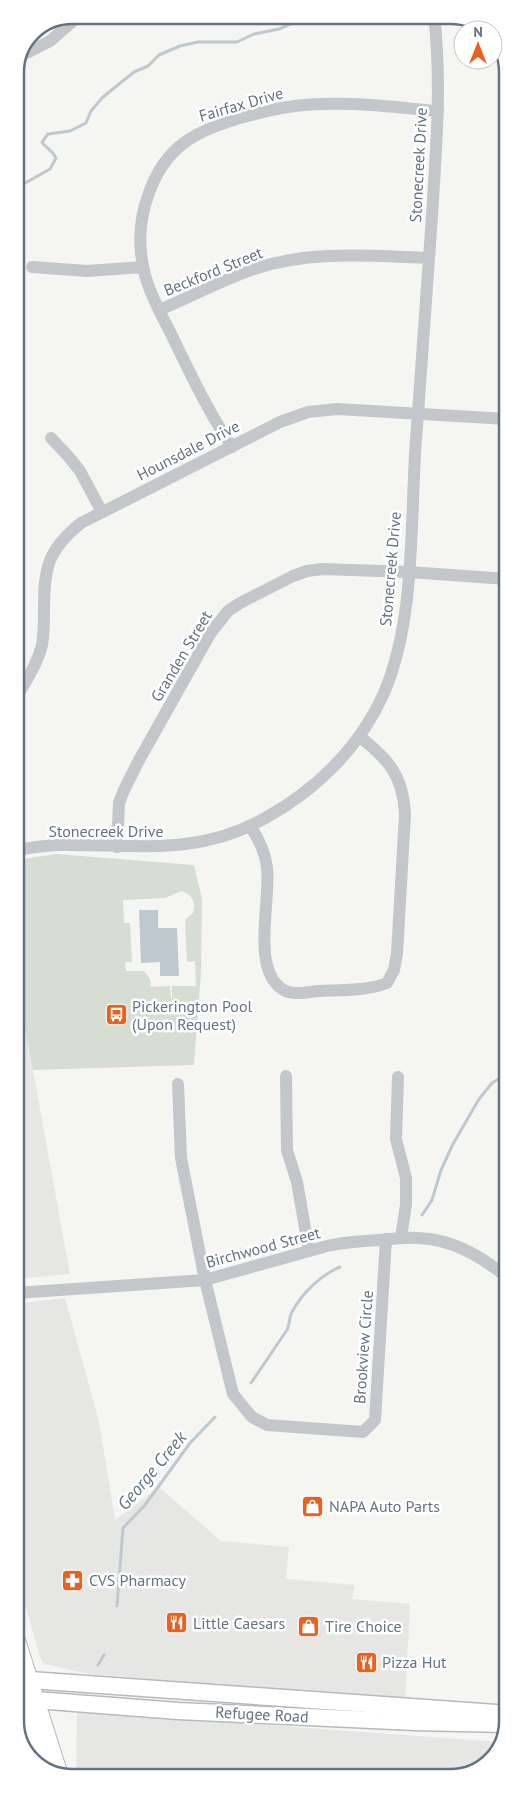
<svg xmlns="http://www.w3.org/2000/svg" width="523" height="1793" font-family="'PT Sans',sans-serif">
	<rect width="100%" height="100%" fill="#f5f6f2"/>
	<g fill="#e6e7e5">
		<path d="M16 982 33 1070 70 1274 16 1279Z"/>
		<path d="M65 1298 99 1421 115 1520 159 1487 221 1541 289 1547 286 1579 355 1585 352 1599 410 1604 405 1702 83 1673 42 1663 16 1574V1304Z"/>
		<path d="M77 1711 500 1742 494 1759 463 1777 76 1778Z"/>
	</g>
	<path fill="#d6ddd3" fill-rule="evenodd" d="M57 854 194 865 202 899 201 972 194 1065 33 1070 16 982V860ZM181 891C192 894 196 902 193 913L185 920 187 962 195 961 196 986H172V999H171L170 986 151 987 150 979 144 971H126L125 962H132L130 923H124L123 900 165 898Z"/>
	<path fill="#bec8ce" d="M139 910H158V928H177L179 976H160V962L141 963Z"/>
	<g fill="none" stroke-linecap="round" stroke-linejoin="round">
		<g stroke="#bec8ce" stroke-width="3">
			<path d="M15 185 20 186 50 169 56 158C51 148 46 149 42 142L48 134 70 131 86 123 91 111 103 97 134 72 148 66 159 55 180 46 198 42H237L254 34 279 29 302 19 318 15"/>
			<path d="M422 1215 432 1200 441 1170 453 1144 479 1099 492 1083 508 1073"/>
			<path d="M251 1383 287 1330C290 1324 289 1317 292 1312 302 1293 321 1275 340 1267"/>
			<path d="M117 1606 123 1528 145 1505 190 1443 215 1417"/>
			<path d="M98 1665 104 1655"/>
		</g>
		<defs>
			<g id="major">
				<path d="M16 1679 496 1713 508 1716"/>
				<path d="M23 1699 178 1711 415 1722 507 1724"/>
			</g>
			<g id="highway">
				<path d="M16 1642 58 1774"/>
				<path d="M16 1698 37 1765"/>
			</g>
		</defs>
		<use href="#major" stroke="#b6babe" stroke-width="19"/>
		<use href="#highway" stroke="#b5b9bc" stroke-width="21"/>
		<g stroke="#c3c6ca" stroke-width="12">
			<path d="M21 56 50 41 80 15"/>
			<path d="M32 267 87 271 143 267"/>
			<path d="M159 310C191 297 221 280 254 269 311 250 370 256 429 258"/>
			<path d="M51 438 68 456 80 471 102 512"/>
			<path d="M232 447C209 413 192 377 174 340 164 319 151 298 145 275 138 248 139 219 149 193 165 147 195 131 240 118 258 113 277 108 295 106 343 100 391 107 438 111"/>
			<path d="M15 700C25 682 37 665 42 645 44 633 44 622 44 610 44 569 47 550 81 523L280 422 308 412 337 409 507 419"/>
			<path d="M250 826C259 839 265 852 267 868 271 901 251 968 282 989 292 996 308 992 319 991 342 990 366 991 387 983L394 970 397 954 405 814C403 775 388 759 359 736"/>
			<path d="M117 847 119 803 124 790 138 762 210 634 228 611 240 603 293 576 307 571 322 569 409 572 507 579"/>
			<path d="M16 850C30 848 45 845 60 845 135 844 198 857 267 817 317 789 360 747 384 693 416 618 410 521 416 439 422 365 427 291 432 216 436 149 442 83 434 15"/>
			<path d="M286 1076 287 1150 297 1182 309 1251"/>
			<path d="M398 1077 396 1139 406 1178V1204L401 1238"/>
			<path d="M178 1084 181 1158 205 1280 233 1394 252 1417 267 1425 363 1432 375 1420 386 1239"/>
			<path d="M16 1293 205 1280 327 1246C344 1242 362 1241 380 1240 393 1239 405 1237 418 1238 453 1239 482 1257 508 1278"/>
		</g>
		<use href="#major" stroke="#fff" stroke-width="16"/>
		<use href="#highway" stroke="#fff" stroke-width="19"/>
	</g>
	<defs>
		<symbol id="bus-square" viewBox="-11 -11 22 22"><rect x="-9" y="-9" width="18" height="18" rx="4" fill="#ea611e" stroke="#fff"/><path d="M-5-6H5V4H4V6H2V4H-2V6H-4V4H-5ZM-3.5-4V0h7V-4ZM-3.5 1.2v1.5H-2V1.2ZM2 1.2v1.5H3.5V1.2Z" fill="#fff"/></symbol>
		<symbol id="shop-square" viewBox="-11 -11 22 22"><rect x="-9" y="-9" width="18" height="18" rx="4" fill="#ea611e" stroke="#fff"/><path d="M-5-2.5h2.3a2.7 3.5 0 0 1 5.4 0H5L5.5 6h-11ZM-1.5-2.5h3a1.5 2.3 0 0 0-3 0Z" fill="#fff"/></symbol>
		<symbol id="pharmacy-square" viewBox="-11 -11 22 22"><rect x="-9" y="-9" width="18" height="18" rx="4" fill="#ea611e" stroke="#fff"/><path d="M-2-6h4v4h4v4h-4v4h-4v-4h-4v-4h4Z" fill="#fff"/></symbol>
		<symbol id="restaurant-square" viewBox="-11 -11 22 22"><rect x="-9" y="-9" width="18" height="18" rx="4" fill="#ea611e" stroke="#fff"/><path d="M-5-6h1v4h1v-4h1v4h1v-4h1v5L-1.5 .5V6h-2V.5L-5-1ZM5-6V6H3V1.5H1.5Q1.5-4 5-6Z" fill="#fff"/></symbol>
	</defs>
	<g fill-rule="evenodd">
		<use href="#bus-square" x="104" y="1002" width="25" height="25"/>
		<use href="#shop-square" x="300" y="1494" width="25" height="25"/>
		<use href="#pharmacy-square" x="60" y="1568" width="25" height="25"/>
		<use href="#restaurant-square" x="164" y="1610" width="25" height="25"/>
		<use href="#shop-square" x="296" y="1614" width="25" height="25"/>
		<use href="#restaurant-square" x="354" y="1650" width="25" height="25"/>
	</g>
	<g text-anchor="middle" stroke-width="5" stroke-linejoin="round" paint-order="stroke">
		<g font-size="16" fill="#637384" stroke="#fff">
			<text transform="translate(241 104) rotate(-16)" y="6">Fairfax Drive</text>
			<text transform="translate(418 165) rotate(-87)" y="6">Stonecreek Drive</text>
			<text transform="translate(213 271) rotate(-22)" y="6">Beckford Street</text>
			<text transform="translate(188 450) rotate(-27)" y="6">Hounsdale Drive</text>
			<text transform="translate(390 569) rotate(-85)" y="6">Stonecreek Drive</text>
			<text transform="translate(181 656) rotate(-59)" y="6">Granden Street</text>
			<text x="106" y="837">Stonecreek Drive</text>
			<text transform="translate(263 1247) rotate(-15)" y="6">Birchwood Street</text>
			<text transform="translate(363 1347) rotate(-86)" y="6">Brookview Circle</text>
			<text transform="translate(262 1714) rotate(3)" y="6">Refugee Road</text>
		</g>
		<g font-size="16" fill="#637384" stroke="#fff" text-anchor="start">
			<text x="132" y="1012">Pickerington Pool<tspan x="132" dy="18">(Upon Request)</tspan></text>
			<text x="329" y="1512">NAPA Auto Parts</text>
			<text x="89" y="1586">CVS Pharmacy</text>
			<text x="193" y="1629">Little Caesars</text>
			<text x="325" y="1632">Tire Choice</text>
			<text x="382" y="1668">Pizza Hut</text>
		</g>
		<g font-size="18" font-style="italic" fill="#5f7581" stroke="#fff">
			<text transform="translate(152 1471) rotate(-50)" y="6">George Creek</text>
		</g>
	</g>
	<path d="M0 0H523V1793H0ZM72 24H451A48 48 0 0 1 499 72V1721A48 48 0 0 1 451 1769H72A48 48 0 0 1 24 1721V72A48 48 0 0 1 72 24Z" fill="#fff" fill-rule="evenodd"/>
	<path fill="none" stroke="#637384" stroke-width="2.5" d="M72 24H451A48 48 0 0 1 499 72V1721A48 48 0 0 1 451 1769H72A48 48 0 0 1 24 1721V72A48 48 0 0 1 72 24Z"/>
	<g transform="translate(478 45)"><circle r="24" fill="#ffffff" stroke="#c1c7ce"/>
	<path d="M0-4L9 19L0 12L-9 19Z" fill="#ea611e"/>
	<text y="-8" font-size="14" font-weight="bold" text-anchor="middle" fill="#637384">N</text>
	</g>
</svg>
